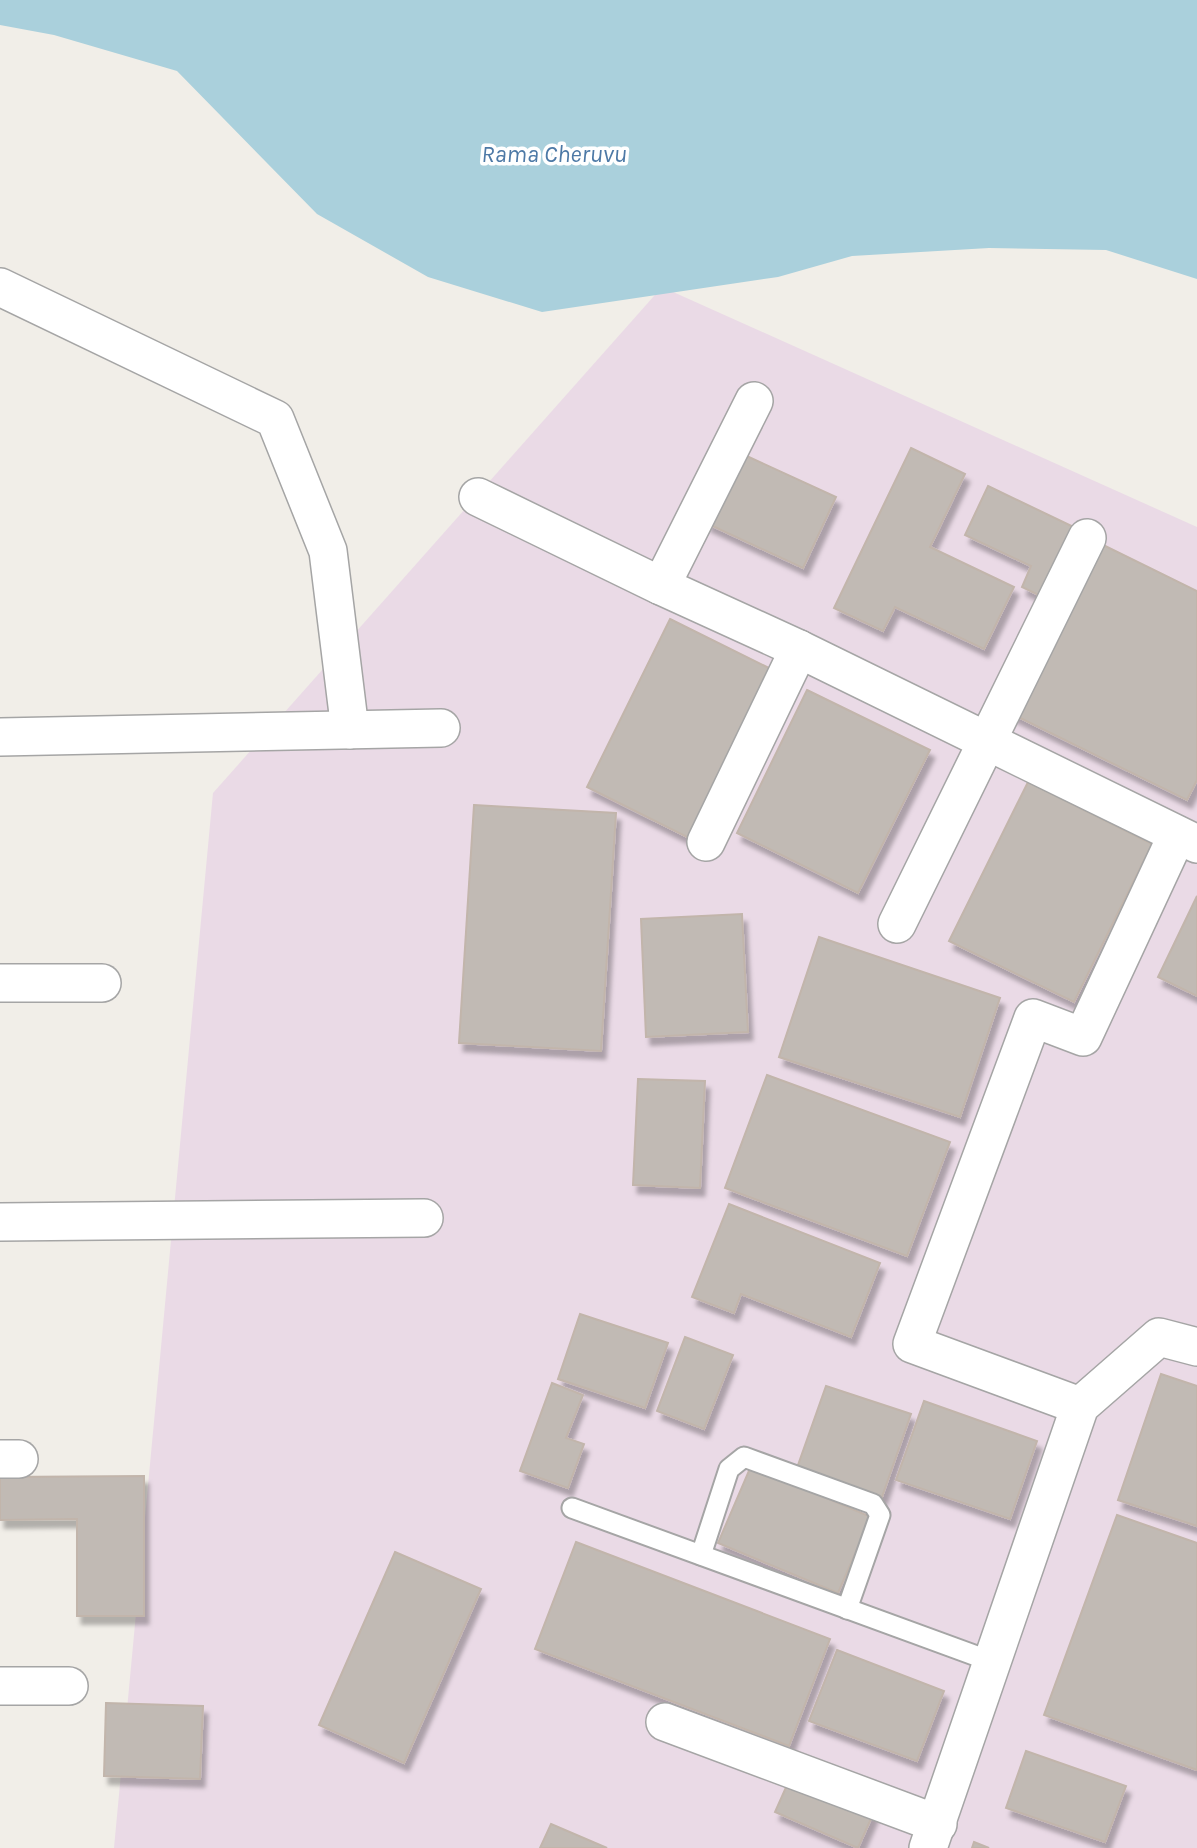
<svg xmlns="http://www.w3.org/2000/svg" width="1197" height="1848" font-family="Karla,sans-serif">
	<defs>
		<filter id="shadow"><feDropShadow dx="4.5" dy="8" stdDeviation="2" flood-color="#0004"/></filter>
	</defs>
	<rect width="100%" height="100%" fill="#f1eee8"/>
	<path fill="#eadae6" d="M662 287 1197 527V1848H114L213 793Z"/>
	<path fill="#aad0dc" d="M0 0H1197V279L1106 250 989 248 852 256 778 277 542 312 428 277 317 214 177 71 54 35 0 25Z"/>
	<g fill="#c1bab4" stroke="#c2b5ab" stroke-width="2" filter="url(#shadow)">
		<path d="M911 448 965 474 930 547 1014 587 984 649 895 607 883 631 834 608Z"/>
		<path d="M738 452 836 497 803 568 706 523Z"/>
		<path d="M988 486 1082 531 1049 600 1022 587 1031 566 965 535Z"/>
		<path d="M1095 541 1197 591V780L1187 800 1010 713Z"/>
		<path d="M670 619 773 670 689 838 587 787Z"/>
		<path d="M807 690 930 750 858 893 737 833Z"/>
		<path d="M1028 782 1152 844 1074 1002 949 941Z"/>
		<path d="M474 805 616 813 601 1051 459 1043Z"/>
		<path d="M1197 896V996L1158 977Z"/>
		<path d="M742 914 748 1032 646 1037 641 919Z"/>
		<path d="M819 937 1000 998 960 1117 779 1057Z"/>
		<path d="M767 1075 950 1142 907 1256 725 1188Z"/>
		<path d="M638 1079 705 1081 700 1188 633 1185Z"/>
		<path d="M729 1204 880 1263 851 1337 741 1294 734 1313 692 1297Z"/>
		<path d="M580 1314 668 1343 645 1408 558 1379Z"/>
		<path d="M685 1337 733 1355 704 1429 657 1411Z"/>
		<path d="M1161 1374 1197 1386V1526L1118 1500Z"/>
		<path d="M552 1383 583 1395 566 1438 584 1444 568 1488 520 1471Z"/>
		<path d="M826 1386 911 1414 882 1497 797 1468Z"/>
		<path d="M924 1401 1037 1441 1010 1519 896 1480Z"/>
		<path d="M751 1466 871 1517 838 1593 718 1543Z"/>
		<path d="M144 1476V1616H77V1519L0 1520V1477Z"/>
		<path d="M1117 1515 1197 1543V1770L1044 1715Z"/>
		<path d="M576 1542 830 1639 789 1746 535 1649Z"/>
		<path d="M395 1552 481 1589 404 1763 319 1725Z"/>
		<path d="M837 1650 944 1691 917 1761 809 1721Z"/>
		<path d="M106 1703 203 1706 200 1779 104 1776Z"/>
		<path d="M1026 1751 1126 1786 1105 1842 1006 1808Z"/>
		<path d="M791 1776 874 1812 858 1848 775 1812Z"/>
		<path d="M551 1824 607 1848H540Z"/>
		<path d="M974 1842 989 1848H972Z"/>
	</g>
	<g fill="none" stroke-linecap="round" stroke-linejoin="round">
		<defs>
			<g id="service">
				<path d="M572 1508 993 1662"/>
				<path d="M701 1555 729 1469 744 1457 873 1504 880 1515 847 1609"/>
			</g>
			<g id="minor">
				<path d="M0 287 275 419 328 551 350 730"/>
				<path d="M478 497 661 586 799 649 1197 844"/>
				<path d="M661 586 754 401"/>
				<path d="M0 737 441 728"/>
				<path d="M706 842 799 649"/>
				<path d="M897 924 1087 538"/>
				<path d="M0 983H102"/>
				<path d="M0 1222 424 1218"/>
				<path d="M1080 1406 912 1344 1033 1018 1083 1037 1177 835"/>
				<path d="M0 1459H19"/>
				<path d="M0 1686H69"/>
				<path d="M665 1722 938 1824"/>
				<path d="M928 1848 1080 1406 1159 1337 1197 1347"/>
			</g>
		</defs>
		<use href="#service" stroke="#a5a5a5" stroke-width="23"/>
		<use href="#minor" stroke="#a5a5a5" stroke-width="40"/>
		<use href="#service" stroke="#fff" stroke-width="19"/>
		<use href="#minor" stroke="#fff" stroke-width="37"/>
	</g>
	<g text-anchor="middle" stroke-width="7" stroke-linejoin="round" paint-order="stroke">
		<g font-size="24" font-style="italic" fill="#4d79a6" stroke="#fff">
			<text x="554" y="162">Rama Cheruvu</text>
		</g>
	</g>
</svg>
